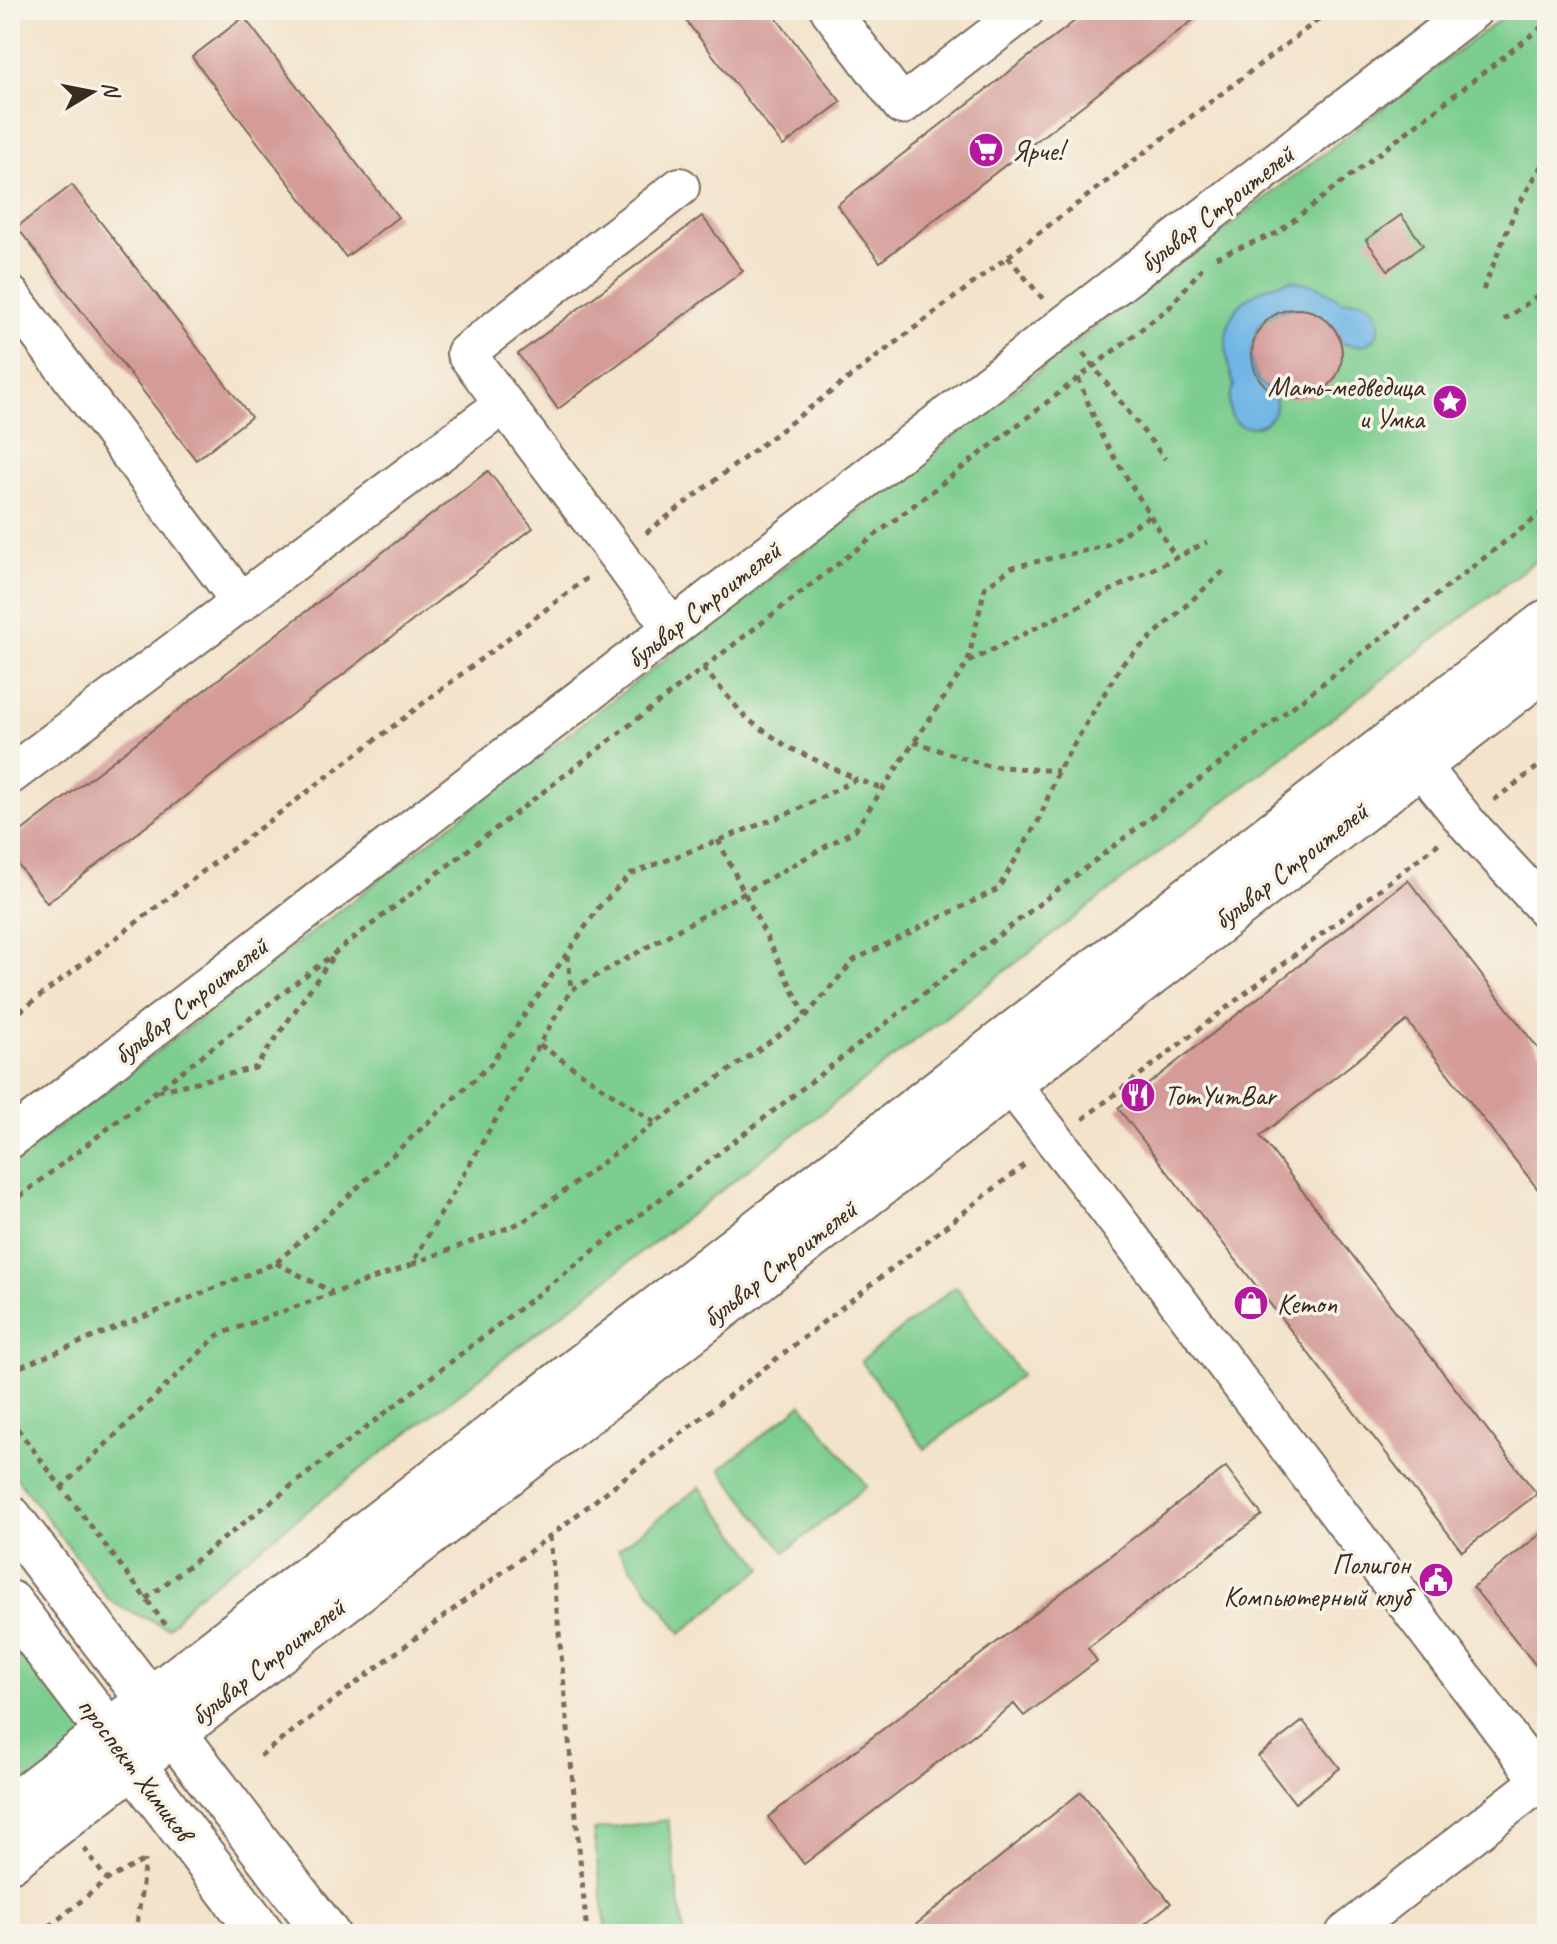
<svg xmlns="http://www.w3.org/2000/svg" width="1557" height="1944" font-family="Caveat,sans-serif">
	<rect width="100%" height="100%" fill="#f7f3e8"/>
	<filter id="ink" filterUnits="userSpaceOnUse"><feTurbulence type="fractalNoise" baseFrequency=".0125" numOctaves="2"/><feDisplacementMap in="SourceGraphic" scale="16" xChannelSelector="R" yChannelSelector="G"/><feConvolveMatrix kernelMatrix="1 2 1 2 8 2 1 2 1" color-interpolation-filters="sRGB"/></filter>
	<filter id="wash" filterUnits="userSpaceOnUse"><feTurbulence type="fractalNoise" baseFrequency=".006" numOctaves="4" result="noise"/><feDisplacementMap in="SourceGraphic" scale="32" xChannelSelector="R" yChannelSelector="G"/><feGaussianBlur stdDeviation="1.8" result="paint"/><feColorMatrix in="noise" values="0 0 0 0 0 0 0 0 0 0 0 0 0 0 0 0 0 1.4 0 .05"/><feComposite in="paint" operator="in"/></filter>
	<g filter="url(#wash)">
		<rect width="100%" height="100%" fill="#f3e3cb"/>
		<g fill="#7ccd8f" stroke="#5c7c56" stroke-width="2">
			<path d="M1512 10H1547V552L192 1600 168 1628 126 1610 109 1600 10 1469V1165L1075 343Z"/>
			<path d="M956 1286 1021 1375 925 1449 861 1361Z"/>
			<path d="M802 1404 867 1486 785 1552 720 1469Z"/>
			<path d="M700 1487 763 1568 681 1633 618 1549Z"/>
			<path d="M10 1603 108 1732 10 1808Z"/>
			<path d="M668 1820 684 1934H607L593 1830Z"/>
		</g>
		<path fill="#6fb6e6" stroke="#557082" stroke-width="2" d="M1291 280 1315 285 1344 302C1392 290 1390 360 1342 343 1330 309 1282 294 1259 327 1256 332 1255 340 1253 345 1248 357 1254 376 1262 385 1267 389 1273 392 1275 398 1280 412 1265 427 1251 427 1227 427 1225 402 1234 386 1214 326 1230 294 1291 280Z"/>
		<g id="blocks">
			<g fill="#d49b99">
				<path d="M678 10H770L841 102 783 146Z"/>
				<path d="M1089 10H1206L880 262 837 205Z"/>
				<path d="M244 17 398 217 346 257 192 57Z"/>
				<path d="M72 185 251 417 196 460 17 227Z"/>
				<path d="M1401 215 1423 245 1388 270 1366 240Z"/>
				<path d="M702 216 743 271 558 409 518 354Z"/>
				<circle cx="1297" cy="354" r="45"/>
				<path d="M488 471 533 528 47 903 10 854V840Z"/>
				<path d="M1408 880 1547 1060V1201L1407 1021 1260 1136 1537 1494 1462 1551 1118 1108Z"/>
				<path d="M1226 1467 1262 1515 1088 1648 1097 1661 1024 1716 1014 1704 804 1864 768 1817Z"/>
				<path d="M1547 1529V1669L1542 1673 1473 1587Z"/>
				<path d="M1303 1721 1340 1768 1295 1803 1258 1756Z"/>
				<path d="M1081 1792 1171 1903 1141 1927 1147 1934H918L913 1927Z"/>
			</g>
		</g>
	</g>
	<g filter="url(#ink)">
		<use href="#blocks" fill-opacity="0" stroke="#7b6b5b" stroke-width="2"/>
		<g fill="none" stroke-linecap="round" stroke-linejoin="round">
			<defs>
				<g id="minor">
					<path d="M830 10 902 105 1025 10"/>
					<path d="M10 295 241 602"/>
					<path d="M672 628 466 353 680 187"/>
					<path d="M1420 765 1466 822 1547 910"/>
					<path d="M10 775 504 404"/>
					<path d="M1010 1083 1096 1193 1541 1781"/>
					<path d="M10 1139 1473 10"/>
					<path d="M1345 1934 1547 1776"/>
				</g>
				<g id="major">
					<path d="M10 1518 327 1934"/>
					<path d="M10 1603 262 1934"/>
					<path d="M10 1808 1547 622"/>
					<path d="M10 1860 1547 666"/>
				</g>
			</defs>
			<use href="#minor" stroke="#7b6b5b" stroke-width="42"/>
			<use href="#major" stroke="#7b6b5b" stroke-width="48"/>
			<g stroke="#7b6b5b" stroke-width="5" stroke-dasharray="6 6" stroke-linecap="butt">
				<path d="M1008 257 1043 299"/>
				<path d="M1216 257 1277 233 1547 23"/>
				<path d="M1483 290 1515 211 1547 156"/>
				<path d="M1504 320 1547 289"/>
				<path d="M1083 353 1165 459"/>
				<path d="M1078 378 1102 437 1176 558"/>
				<path d="M646 533 1331 10"/>
				<path d="M968 661 985 587 1013 567 1105 546 1149 516"/>
				<path d="M703 668 747 719 788 747 856 779"/>
				<path d="M914 742 988 766 1058 771"/>
				<path d="M1494 800 1547 760"/>
				<path d="M718 840 806 1016"/>
				<path d="M568 955 571 989"/>
				<path d="M10 1019 591 575"/>
				<path d="M540 1045 655 1123"/>
				<path d="M158 1091 255 1068 334 955"/>
				<path d="M1083 1119 1439 843"/>
				<path d="M10 1204 1169 308 1202 268"/>
				<path d="M276 1263 332 1292"/>
				<path d="M412 1264 523 1222 655 1123 806 1016 854 960 998 889 1040 818 1058 771 1122 664 1227 568"/>
				<path d="M10 1371 276 1263 490 1065 599 907 631 874 797 810 857 779 883 789"/>
				<path d="M10 1419 168 1628"/>
				<path d="M61 1488 218 1335 411 1265 571 990 855 830 968 662 1207 542"/>
				<path d="M550 1536 587 1934"/>
				<path d="M146 1599 1547 509"/>
				<path d="M260 1756 550 1536 1028 1162"/>
				<path d="M84 1848 107 1880"/>
				<path d="M40 1934 107 1880 145 1860"/>
				<path d="M136 1934 145 1860"/>
			</g>
			<use href="#minor" stroke="#fff" stroke-width="38"/>
			<use href="#major" stroke="#fff" stroke-width="44"/>
		</g>
	</g>
	<defs>
		<symbol id="supermarket-disc" viewBox="-11 -11 22 22"><circle r="9.5" fill="#b5179e" stroke="#f7f3e8"/><path d="M-6-5.5h2.5l.6 2H6L4.5 2H-2.5L-4.4-4H-6ZM-1.5 3.2a1.3 1.3 0 1 0 .1 0ZM3 3.2a1.3 1.3 0 1 0 .1 0Z" fill="#fff"/></symbol>
		<symbol id="sight-disc" viewBox="-11 -11 22 22"><circle r="9.5" fill="#b5179e" stroke="#f7f3e8"/><path d="M0-6L1.8-2.2L6-1.7L2.9 1.2L3.7 5.4L0 3.3L-3.7 5.4L-2.9 1.2L-6-1.7L-1.8-2.2Z" fill="#fff"/></symbol>
		<symbol id="restaurant-disc" viewBox="-11 -11 22 22"><circle r="9.5" fill="#b5179e" stroke="#f7f3e8"/><path d="M-5-6h1v4h1v-4h1v4h1v-4h1v5L-1.5 .5V6h-2V.5L-5-1ZM5-6V6H3V1.5H1.5Q1.5-4 5-6Z" fill="#fff"/></symbol>
		<symbol id="shop-disc" viewBox="-11 -11 22 22"><circle r="9.5" fill="#b5179e" stroke="#f7f3e8"/><path d="M-5-2.5h2.3a2.7 3.5 0 0 1 5.4 0H5L5.5 6h-11ZM-1.5-2.5h3a1.5 2.3 0 0 0-3 0Z" fill="#fff"/></symbol>
		<symbol id="civic-disc" viewBox="-11 -11 22 22"><circle r="9.5" fill="#b5179e" stroke="#f7f3e8"/><path d="M-.6-6.5H3V-4.5H.6V-3L4-1V1h2V6H-6V1h2V-1L-.6-3ZM-1.2 2.5V6h2.4V2.5Z" fill="#fff"/></symbol>
	</defs>
	<g fill-rule="evenodd">
		<use href="#supermarket-disc" x="966" y="130" width="40" height="40"/>
		<use href="#sight-disc" x="1430" y="382" width="40" height="40"/>
		<use href="#restaurant-disc" x="1118" y="1075" width="40" height="40"/>
		<use href="#shop-disc" x="1231" y="1283" width="40" height="40"/>
		<use href="#civic-disc" x="1416" y="1560" width="40" height="40"/>
	</g>
	<g text-anchor="middle" stroke-width="7" stroke-linejoin="round" paint-order="stroke">
		<g font-size="28" fill="#3b2a1e" stroke="#f7f3e8" text-anchor="start">
			<text x="1012" y="160">Ярче!</text>
			<text x="1424" y="396" text-anchor="end">Мать-медведица<tspan x="1424" dy="32">и Умка</tspan></text>
			<text x="1164" y="1105">TomYumBar</text>
			<text x="1277" y="1313">Kemon</text>
			<text x="1410" y="1574" text-anchor="end">Полигон<tspan x="1410" dy="32">Компьютерный клуб</tspan></text>
		</g>
		<g font-size="28" fill="#3b2a1e" stroke="#f7f3e8">
			<text transform="translate(1216 208) rotate(-38)" y="10">бульвар Строителей</text>
			<text transform="translate(703 604) rotate(-38)" y="10">бульвар Строителей</text>
			<text transform="translate(1290 865) rotate(-38)" y="10">бульвар Строителей</text>
			<text transform="translate(190 1000) rotate(-38)" y="10">бульвар Строителей</text>
			<text transform="translate(779 1263) rotate(-38)" y="10">бульвар Строителей</text>
			<text transform="translate(267 1661) rotate(-38)" y="10">бульвар Строителей</text>
			<text transform="translate(136 1768) rotate(53)" y="10">проспект Химиков</text>
		</g>
	</g>
	<rect width="1557" height="1944" fill="none" stroke="#f7f3e8" stroke-width="40"/>
	<g transform="translate(92 92) rotate(80)" stroke="#f7f3e8" stroke-width="6" paint-order="stroke">
	<path d="M0-6L14 30L0 20L-14 30Z" fill="#3b2a1e"/>
	<text y="-12" font-size="22" font-weight="bold" text-anchor="middle" fill="#3b2a1e">N</text>
	</g>
</svg>
